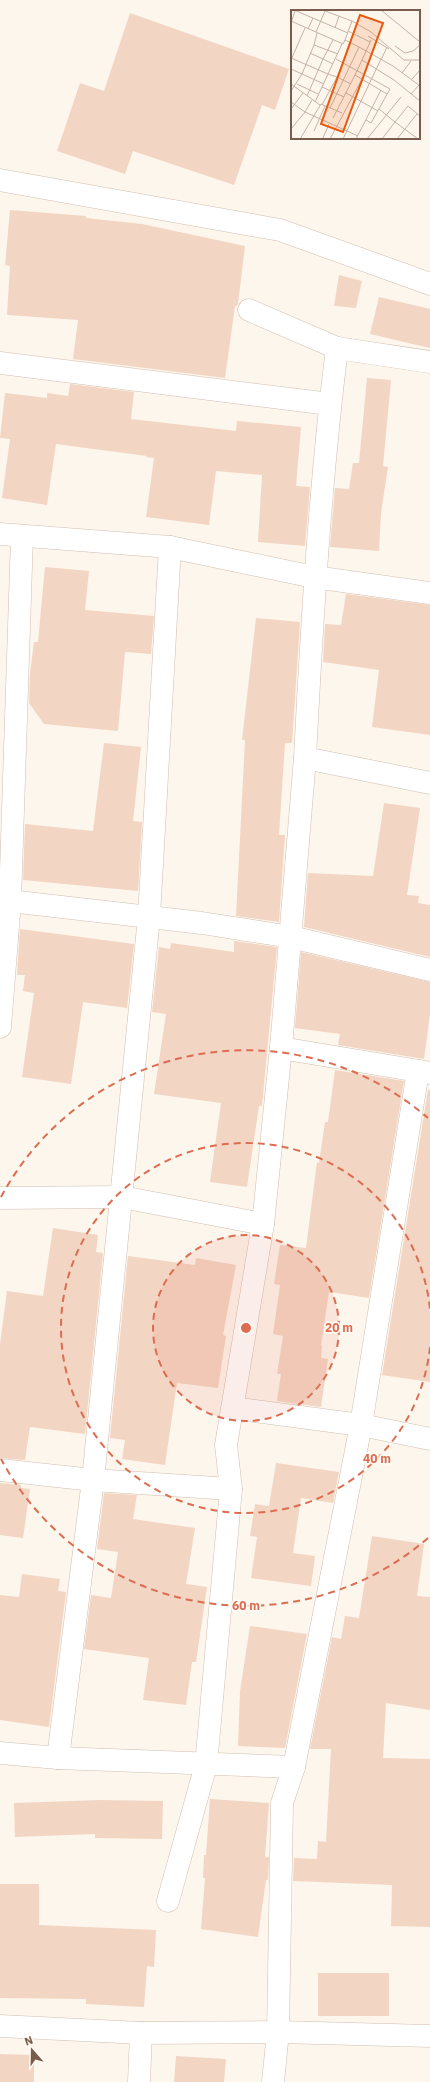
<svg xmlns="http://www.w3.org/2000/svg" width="430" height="2082" font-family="'IBM Plex Sans',sans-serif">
	<rect width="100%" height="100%" fill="#fdf6ec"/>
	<g fill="#f3d5c3">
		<path d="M130 13 289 69 275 110 262 105 234 185 133 151 125 174 57 151 80 83 104 91Z"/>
		<path d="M10 210 86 216V218L142 224 245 246 238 304 237 306H235L225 378 73 359 78 320 7 315 10 266 5 265Z"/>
		<path d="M339 275 362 281 356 308 334 306Z"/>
		<path d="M379 297 430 309V348L370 334Z"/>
		<path d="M367 378 391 380 383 466 388 467 381 513 379 551 330 547 335 488 349 489 353 463H359Z"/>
		<path d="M70 384 134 392 131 419 236 431 237 421 301 427 296 486 310 487 305 546 258 542 262 475 216 471 209 525 146 517 154 458 146 457 147 456 56 444 47 505 2 498 10 439 0 438 5 393 47 398V393L68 396Z"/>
		<path d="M45 567 89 571 85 610 154 616 151 654 125 652 118 731 44 724 29 703 30 674 34 642H38Z"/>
		<path d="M346 594 430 605V735L372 727 379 670 323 662 325 624 341 625Z"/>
		<path d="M256 618 300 622 292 743H285L279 835H285L279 922 236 916 245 740H242Z"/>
		<path d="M104 743 141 747 133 821 142 822 138 891 23 880 25 824 93 831Z"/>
		<path d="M384 803 420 808 407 895 419 896 418 903 430 905V957L304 927 308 873 373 876Z"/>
		<path d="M20 929 134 944 127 1008 83 1002 71 1084 22 1077 34 993 23 991 25 975H17Z"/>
		<path d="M234 941 277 947 262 1106H259L247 1187 210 1182 221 1103 154 1094 166 1014 152 1012 159 947 170 949 171 943 234 952Z"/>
		<path d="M301 952 430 982V1014L424 1059 338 1045 340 1034 295 1028Z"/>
		<path d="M335 1070 404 1081 369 1298 329 1292 321 1345 322 1346 321 1358 328 1359 321 1407 277 1401 281 1374H277L283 1336 273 1334 280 1285 274 1284 280 1245 306 1248 317 1162 319 1163 325 1122H328Z"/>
		<path d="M428 1090H430V1382L382 1375Z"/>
		<path d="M53 1228 98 1235 96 1252 103 1253 85 1434 30 1427 25 1460 0 1458V1344L7 1291 43 1296Z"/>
		<path d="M128 1256 195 1265 196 1258 236 1265 223 1335 226 1336 218 1388 177 1383 165 1465 122 1459 125 1440 110 1438Z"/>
		<path d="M276 1463 339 1472 333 1503 301 1498 293 1553 315 1556 311 1586 251 1578 257 1537 250 1536 255 1504 269 1506Z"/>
		<path d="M0 1483 21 1485V1488L30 1489 23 1538 0 1535Z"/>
		<path d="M104 1493 137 1495 133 1519 195 1528 186 1584 207 1587 196 1662H192L186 1705 143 1700 149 1658 84 1649 91 1595 111 1598 118 1552 97 1549Z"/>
		<path d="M372 1536 424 1544 417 1596 430 1597V1710L386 1703 383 1758 430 1759V1927L391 1926 392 1885 293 1881 294 1858 317 1859 318 1841 326 1842 331 1749H310L332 1637 341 1639 345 1616 359 1618Z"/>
		<path d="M22 1574 60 1579 58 1591 66 1592 49 1727 0 1720V1595L19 1597Z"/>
		<path d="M250 1626 307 1634 285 1748 238 1746 240 1691Z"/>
		<path d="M210 1799 269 1803 265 1857H269L268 1880H266L258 1937 201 1929 205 1878H203L204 1855H206Z"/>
		<path d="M101 1800 163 1801 162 1839 95 1838V1834L15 1837 14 1803Z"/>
		<path d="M0 1884H39V1925L156 1930 154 1967 147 1966 144 2007 86 2004V1999L0 1998Z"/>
		<rect x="318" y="1973" width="71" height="43"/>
		<path d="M0 2054 34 2055V2082H0Z"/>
		<path d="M176 2056 226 2059 224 2082H174Z"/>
	</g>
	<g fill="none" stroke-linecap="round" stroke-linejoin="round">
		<defs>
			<g id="minor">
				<path d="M0 180 280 230 430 284"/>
				<path d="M249 310 337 348 430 362"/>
				<path d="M337 348C320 484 312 621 305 758L430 783"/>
				<path d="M0 363 330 404"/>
				<path d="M0 534 170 547 314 577 430 593"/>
				<path d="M0 900 202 923 291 937 430 970"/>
				<path d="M0 1027 10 901 22 536"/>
				<path d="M281 1048 305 758"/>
				<path d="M0 1198 122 1197 263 1224"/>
				<path d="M233 1408 361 1425 430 1439"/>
				<path d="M0 1470 93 1480 231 1489"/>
				<path d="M0 1753 58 1758 294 1767"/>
				<path d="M58 1758 93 1480 149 917 170 547"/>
				<path d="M168 1901 206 1765 231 1489 226 1445 263 1224 281 1048 430 1073"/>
				<path d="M0 2026 141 2033 278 2032 430 2036"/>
				<path d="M139 2082 141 2033"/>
				<path d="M273 2082 278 2032 282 1803 294 1767 361 1425 418 1071"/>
			</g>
		</defs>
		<use href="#minor" stroke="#d1beb0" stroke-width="23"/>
		<use href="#minor" stroke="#fff" stroke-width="22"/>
	</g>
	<circle cx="246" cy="1328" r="93" fill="#dc6d51" fill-opacity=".12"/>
	<g fill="none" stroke="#dc6d51" stroke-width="2" stroke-dasharray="7 5">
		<circle cx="246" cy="1328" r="93"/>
		<path d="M430 1347A185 185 0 1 1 430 1309"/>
		<path d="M428 1538A278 278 0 0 1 1 1459M1 1197A278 278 0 0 1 428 1118"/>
	</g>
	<g transform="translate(291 10)">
		<rect width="129" height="129" fill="#fdf6ec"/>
		<path fill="none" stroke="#c5b3a7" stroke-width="1" d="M3 0 57 23M90 0 129 32M0 11 52 34 54 30 68 37 102 56 129 76M61 11 80 22 113 50H129M0 13 4 1M44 18 48 6M17 19 22 8M57 21 79 32M25 22 34 1 61 11 54 30M26 23 23 35 47 44M77 26 98 39M42 30 32 49 42 54M80 30 71 50 103 70 129 91M51 34 37 64 46 67 60 33M104 36 114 43 122 41 128 36M0 48 37 64 24 92M45 49 99 79 80 113 75 110M0 50 14 18M90 50 96 37M0 59 33 74M111 63 120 51M64 65 71 50M121 69 129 60M0 74 29 95M6 74 27 84M31 77 53 87M0 81 11 64 23 35M55 83 87 101M120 84 128 75M16 86 32 49 19 43M21 90 14 102 67 126M0 92 14 102 0 119M31 95 46 67 60 74M39 98 68 37M0 99 12 83M88 99 104 112 117 96 129 106M42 108 64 65 96 84M23 121 34 96M32 128 38 114M9 129 30 94 51 103M39 129 71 69M52 129 90 49M65 129 90 80M76 129 110 87M91 129 104 112 127 129M106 129 126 104"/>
		<path fill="#e8590c" fill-opacity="0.15" stroke="#e8590c" stroke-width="2" d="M69 5 92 13 52 122 30 114Z"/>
		<rect width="129" height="129" fill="none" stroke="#7a5c4d" stroke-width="2"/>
	</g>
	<circle cx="246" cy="1328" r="6" fill="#dc6d51" stroke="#fffaf3" stroke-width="2"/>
	<g font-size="12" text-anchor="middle" font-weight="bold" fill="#dc6d51" stroke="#fffaf3" stroke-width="3.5" stroke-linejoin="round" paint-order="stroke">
		<text x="339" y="1332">20 m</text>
		<text x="377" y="1463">40 m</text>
		<text x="246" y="1610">60 m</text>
	</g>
	<g transform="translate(32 2050) rotate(340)" stroke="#fffaf3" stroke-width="3" paint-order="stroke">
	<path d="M0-3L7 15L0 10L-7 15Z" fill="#7a5c4d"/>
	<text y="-6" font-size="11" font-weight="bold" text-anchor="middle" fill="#7a5c4d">N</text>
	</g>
</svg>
